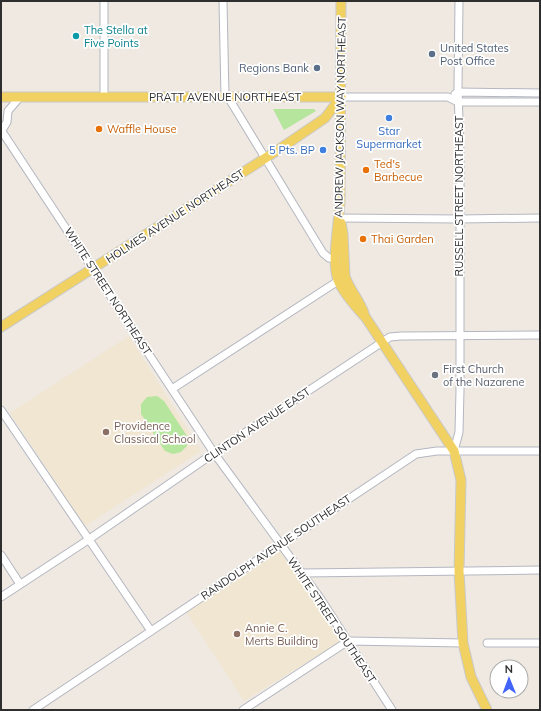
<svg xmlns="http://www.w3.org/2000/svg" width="541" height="711" font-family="Mulish,sans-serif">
	<rect width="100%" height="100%" fill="#efe9e1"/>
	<g fill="#f0e6d1">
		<path d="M129 336 201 451 85 526 10 413Z"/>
		<path d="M279 550 341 641 244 701 185 610Z"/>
	</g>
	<g fill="#b6e59e">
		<path d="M273 109H314L316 111 284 130Z"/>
		<path d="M157 396 164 401 187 436V446L181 452 173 454 165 451 141 414V404L147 397Z"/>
	</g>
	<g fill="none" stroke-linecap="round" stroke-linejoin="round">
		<defs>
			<g id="minor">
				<path d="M223 1 225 97"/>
				<path d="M455 94 458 92 540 93"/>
				<path d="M104 97V1"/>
				<path d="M228 97 323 253 329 258 336 259"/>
				<path d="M341 97H448L458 102H540"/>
				<path d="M1 130 214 453 320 598 392 710"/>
				<path d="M1 132 7 122 8 111 20 97"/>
				<path d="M339 218 459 219 540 218"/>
				<path d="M172 389 338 281"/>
				<path d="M1 410 151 631"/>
				<path d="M454 451 459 432 460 390V156L458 87 459 1"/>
				<path d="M1 555 20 584"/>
				<path d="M302 573 540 570"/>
				<path d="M1 597 88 540 214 453 390 337 401 336 540 335"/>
				<path d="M487 643H540"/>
				<path d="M33 710 416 454 437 451H540"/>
				<path d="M243 710 348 641 463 643"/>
			</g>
			<g id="major">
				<path d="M341 1 340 202C339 223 331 262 338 280 343 293 357 308 366 318L454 451 461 480 459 571 463 643 471 677 487 710"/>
				<path d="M1 97H341"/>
				<path d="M341 223 343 234 345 276C349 289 359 299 364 313"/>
				<path d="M1 327 278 150 325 118 341 97"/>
			</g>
		</defs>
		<use href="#minor" stroke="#b4b7c1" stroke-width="9"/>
		<use href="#major" stroke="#c9c9c9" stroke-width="11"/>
		<use href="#minor" stroke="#fff" stroke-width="7"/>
		<use href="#major" stroke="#f2d163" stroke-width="9"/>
	</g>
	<circle fill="#0f9aa8" stroke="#fff" stroke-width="1.5" cx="76" cy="36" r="4"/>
	<g fill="#5c6f8a" stroke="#fff" stroke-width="1.5">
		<circle cx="432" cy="54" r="4"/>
		<circle cx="317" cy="68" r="4"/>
	</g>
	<g fill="#3f7fe0" stroke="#fff" stroke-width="1.5">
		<circle cx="389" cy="118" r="4"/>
		<circle cx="323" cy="150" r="4"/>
	</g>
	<g fill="#e8710a" stroke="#fff" stroke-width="1.5">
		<circle cx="99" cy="129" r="4"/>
		<circle cx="366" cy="170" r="4"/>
		<circle cx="363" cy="239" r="4"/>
	</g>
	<circle fill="#6b7280" stroke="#fff" stroke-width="1.5" cx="435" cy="375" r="4"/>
	<g fill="#8d6e63" stroke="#fff" stroke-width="1.5">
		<circle cx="106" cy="432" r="4"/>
		<circle cx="237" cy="634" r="4"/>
	</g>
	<g text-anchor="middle" stroke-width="3.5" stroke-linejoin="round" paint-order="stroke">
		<g font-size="11" fill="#0d838f" stroke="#fff" text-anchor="start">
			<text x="84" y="34">The Stella at<tspan x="84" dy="13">Five Points</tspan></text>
		</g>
		<g font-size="11" fill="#4e5e75" stroke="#fff" text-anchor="start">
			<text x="440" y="52">United States<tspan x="440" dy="13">Post Office</tspan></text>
			<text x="309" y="72" text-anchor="end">Regions Bank</text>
		</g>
		<g font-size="11" fill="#2e2e2e" stroke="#fff">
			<text x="225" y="101">PRATT AVENUE NORTHEAST</text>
			<text transform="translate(340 117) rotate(-89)" y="4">ANDREW JACKSON WAY NORTHEAST</text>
			<text transform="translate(459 196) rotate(-90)" y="4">RUSSELL STREET NORTHEAST</text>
			<text transform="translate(175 216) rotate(-33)" y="4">HOLMES AVENUE NORTHEAST</text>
			<text transform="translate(108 291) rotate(57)" y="4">WHITE STREET NORTHEAST</text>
			<text transform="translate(257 425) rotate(-34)" y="4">CLINTON AVENUE EAST</text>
			<text transform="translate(276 547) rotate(-34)" y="4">RANDOLPH AVENUE SOUTHEAST</text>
			<text transform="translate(332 620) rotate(56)" y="4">WHITE STREET SOUTHEAST</text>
		</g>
		<g font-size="11" fill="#c56008" stroke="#fff" text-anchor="start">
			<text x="107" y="133">Waffle House</text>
			<text x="374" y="168">Ted's<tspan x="374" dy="13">Barbecue</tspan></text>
			<text x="371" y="243">Thai Garden</text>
		</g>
		<g font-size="11" fill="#366cbe" stroke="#fff">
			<text x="389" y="135">Star<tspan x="389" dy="13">Supermarket</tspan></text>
			<text x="315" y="154" text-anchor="end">5 Pts. BP</text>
		</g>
		<g font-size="11" fill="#5b616d" stroke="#fff" text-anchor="start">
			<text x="443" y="373">First Church<tspan x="443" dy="13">of the Nazarene</tspan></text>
		</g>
		<g font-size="11" fill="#785e54" stroke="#fff" text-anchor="start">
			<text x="114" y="430">Providence<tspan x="114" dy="13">Classical School</tspan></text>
			<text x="245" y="632">Annie C.<tspan x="245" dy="13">Merts Building</tspan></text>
		</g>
	</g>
	<rect width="541" height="711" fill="none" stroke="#2e2e2e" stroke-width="4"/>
	<g transform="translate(509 679) rotate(359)"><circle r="19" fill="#ffffff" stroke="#ababab"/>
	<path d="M0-3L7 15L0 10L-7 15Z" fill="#4264fb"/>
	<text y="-6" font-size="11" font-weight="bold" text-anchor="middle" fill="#2e2e2e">N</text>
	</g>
</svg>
